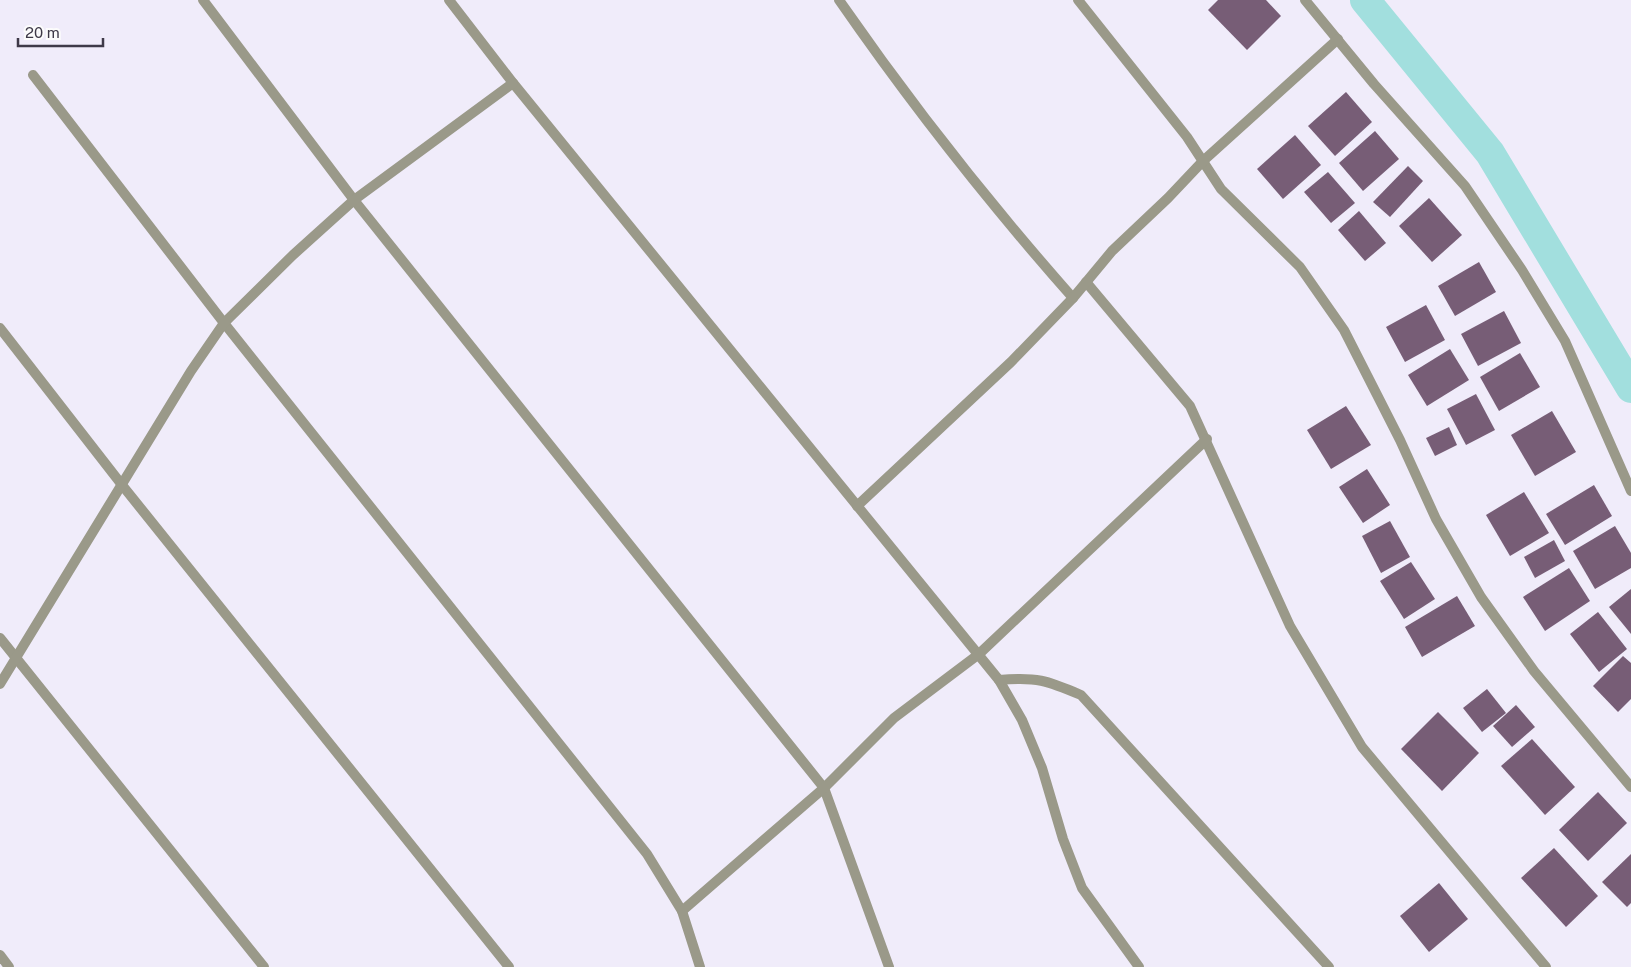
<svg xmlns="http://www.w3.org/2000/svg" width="1631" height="967" font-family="'Public Sans',sans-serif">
	<rect width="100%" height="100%" fill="#f0ecfa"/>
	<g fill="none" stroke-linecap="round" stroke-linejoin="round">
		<path stroke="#a2dfde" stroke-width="30" d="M1365 0 1490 153 1631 388"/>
	</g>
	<g fill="#775d76">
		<path d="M1218 0H1266L1281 16 1247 50 1208 10Z"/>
		<path d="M1346 92 1372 122 1335 156 1308 126Z"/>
		<path d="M1375 131 1399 159 1363 191 1339 163Z"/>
		<path d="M1295 135 1321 165 1283 199 1257 169Z"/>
		<path d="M1408 166 1423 181 1390 217 1373 202Z"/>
		<path d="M1328 172 1355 203 1331 223 1304 192Z"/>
		<path d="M1429 198 1462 235 1432 262 1399 226Z"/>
		<path d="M1359 211 1386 243 1365 261 1338 230Z"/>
		<path d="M1479 262 1496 292 1455 316 1438 286Z"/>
		<path d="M1426 305 1445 340 1405 362 1386 327Z"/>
		<path d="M1504 311 1521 343 1478 366 1461 334Z"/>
		<path d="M1450 349 1469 380 1427 406 1408 375Z"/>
		<path d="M1520 353 1540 387 1499 411 1480 377Z"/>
		<path d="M1476 394 1495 430 1466 445 1447 409Z"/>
		<path d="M1346 406 1371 445 1331 469 1307 430Z"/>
		<path d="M1552 411 1576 452 1535 476 1511 435Z"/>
		<path d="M1449 427 1457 445 1435 456 1426 438Z"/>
		<path d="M1367 469 1390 505 1363 523 1339 487Z"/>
		<path d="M1594 485 1612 516 1565 545 1546 514Z"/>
		<path d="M1524 492 1549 533 1510 556 1486 515Z"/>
		<path d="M1390 521 1410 557 1381 573 1362 536Z"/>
		<path d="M1615 526 1631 553V568L1595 589 1573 551Z"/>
		<path d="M1554 540 1565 561 1535 578 1524 557Z"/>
		<path d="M1411 562 1435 599 1404 619 1380 581Z"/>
		<path d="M1569 568 1590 601 1545 631 1523 597Z"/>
		<path d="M1631 589V634L1609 607Z"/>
		<path d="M1457 596 1475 626 1422 657 1405 627Z"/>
		<path d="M1598 612 1627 649 1599 672 1570 634Z"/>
		<path d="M1623 656 1631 663V699L1618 712 1593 686Z"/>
		<path d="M1487 689 1506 713 1482 732 1463 708Z"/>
		<path d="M1516 705 1535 727 1512 747 1493 726Z"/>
		<path d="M1438 712 1479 753 1442 791 1401 749Z"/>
		<path d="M1532 739 1575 787 1545 815 1501 766Z"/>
		<path d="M1598 792 1627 823 1588 861 1559 830Z"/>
		<path d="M1554 848 1598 896 1566 927 1521 878Z"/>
		<path d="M1631 854V903L1627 907 1602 882Z"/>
		<path d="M1439 883 1468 919 1429 952 1400 916Z"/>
	</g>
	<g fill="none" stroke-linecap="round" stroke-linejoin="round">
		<g stroke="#9a9989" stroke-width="10">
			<path d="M203 0 354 200 824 788 889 967"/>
			<path d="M449 0 513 83 999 680 1022 720 1042 768 1063 839 1082 888 1139 967"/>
			<path d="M839 0C911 104 989 203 1073 298"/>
			<path d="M1078 0 1187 137 1221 189 1300 267 1344 330 1400 440 1436 519 1481 597 1534 671 1631 787"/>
			<path d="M1305 0 1374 84 1465 186 1522 270 1565 341 1631 491"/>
			<path d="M33 75 224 323 647 854 682 911 700 967"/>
			<path d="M1086 282 1190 406 1290 626 1362 747 1546 967"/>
			<path d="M0 328 122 485 509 967"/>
			<path d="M857 506 1011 362 1073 298 1112 251 1168 198 1203 161 1338 39"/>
			<path d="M0 638 264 967"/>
			<path d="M999 680C1037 677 1046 680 1081 695L1329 967"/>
			<path d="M0 684 191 371 224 323 293 255 354 200 513 83"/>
			<path d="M682 911 824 788 894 718 979 654 1207 439"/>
			<path d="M0 955 9 967"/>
		</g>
	</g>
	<path d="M18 38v8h85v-8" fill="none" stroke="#3e3948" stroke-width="2.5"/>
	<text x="25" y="38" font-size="15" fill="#3e3948" stroke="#fcfcfc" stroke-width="4" paint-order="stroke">20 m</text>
</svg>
